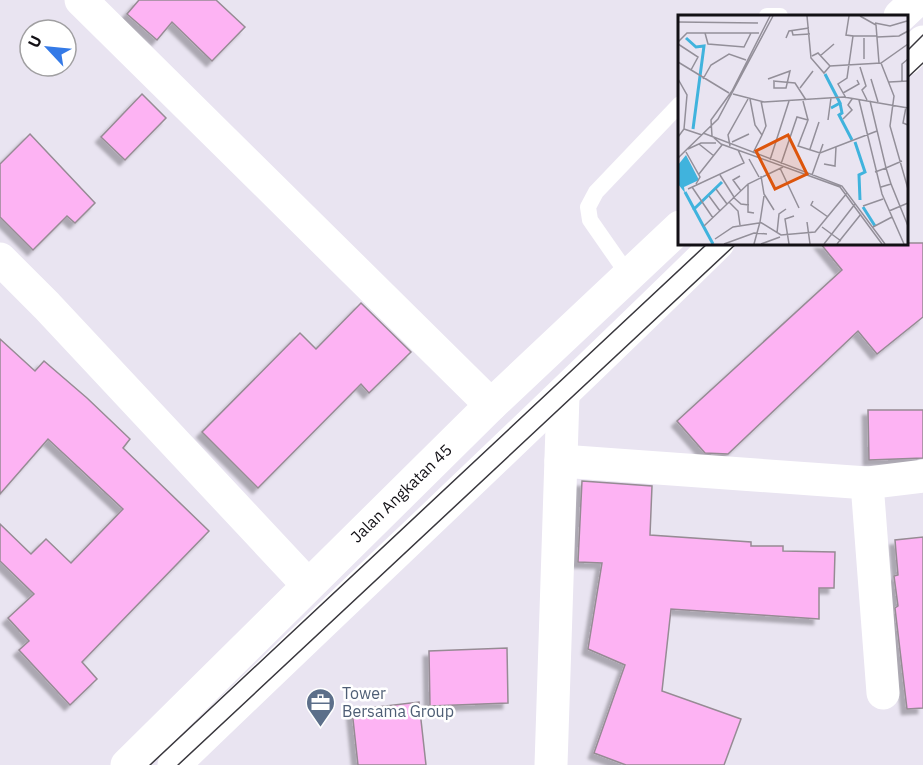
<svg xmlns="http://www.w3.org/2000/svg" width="923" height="765" font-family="'IBM Plex Sans',sans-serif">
	<defs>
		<filter id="shadow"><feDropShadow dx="-5.5" dy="5.5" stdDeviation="1.5" flood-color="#0004"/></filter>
	</defs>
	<rect width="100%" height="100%" fill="#e9e4f1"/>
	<g fill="#fdb3f3" stroke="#968b94" stroke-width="1.5" filter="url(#shadow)">
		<path d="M139 0H216L245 27 212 61 172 22 157 40 127 14Z"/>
		<path d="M142 94 166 118 125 160 101 137Z"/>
		<path d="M30 134 95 203 75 223 67 216 33 250 0 217V164Z"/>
		<path d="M820 243H923V317L877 354 858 331 728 454 705 453 677 421 842 270Z"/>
		<path d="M361 303 411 352 369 393 361 384 258 488 202 432 300 333 316 349Z"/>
		<path d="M0 339 35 371 44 361 87 398 130 439 123 448 209 531 82 662 97 679 70 705 19 650 29 641 8 618 34 594 0 561V524L31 554 46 539 71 563 123 509 48 439 0 494Z"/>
		<path d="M868 410H923V458L869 460Z"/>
		<path d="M582 481 652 486 650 535 751 542V546H783V551L835 552 834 588H819V619L671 609 662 691 741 719 724 765H626L594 753 625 665 588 649 602 563 578 562Z"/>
		<path d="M923 537V708L907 709 895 608 898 606 894 576 898 575 895 540Z"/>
		<path d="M507 648 508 703 430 706 429 651Z"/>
		<path d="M419 702 426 765H358L352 710Z"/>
	</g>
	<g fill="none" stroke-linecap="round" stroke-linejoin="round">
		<g stroke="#fff" stroke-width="16">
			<path d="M767 16H780"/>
			<path d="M629 276 590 220 588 207 596 192 680 104"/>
		</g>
		<g stroke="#fff" stroke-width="33">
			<path d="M81 0 491 405"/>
			<path d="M0 259 47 306 308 585"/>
			<path d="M561 461 867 483 923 476"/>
			<path d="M867 483 883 693"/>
			<path d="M551 765 563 396"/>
		</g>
		<g stroke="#fff" stroke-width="33">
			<path d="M900 16 917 0"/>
			<path d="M906 59 923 42"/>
			<path d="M127 765 491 405 680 227"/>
			<path d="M174 765C355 590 539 419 718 243"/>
		</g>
		<g stroke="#39373d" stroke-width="1.5">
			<path d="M906 52 923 35"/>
			<path d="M906 79 923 63"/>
			<path d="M150 765 708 243"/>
			<path d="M178 765 737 243"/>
		</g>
	</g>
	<defs>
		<symbol id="office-pin" viewBox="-11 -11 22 30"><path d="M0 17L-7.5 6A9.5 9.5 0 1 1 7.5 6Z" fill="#5c6f8a" stroke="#fff"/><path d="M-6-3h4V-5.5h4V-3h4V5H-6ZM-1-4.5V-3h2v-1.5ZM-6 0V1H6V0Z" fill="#fff"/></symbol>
	</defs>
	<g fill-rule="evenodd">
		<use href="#office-pin" x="304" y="686" width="33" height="45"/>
	</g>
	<g text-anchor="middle" stroke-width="5" stroke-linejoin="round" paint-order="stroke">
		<g font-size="16" fill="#121015" stroke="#fff">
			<text transform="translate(401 493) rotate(-44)" y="6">Jalan Angkatan 45</text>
		</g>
		<g font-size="16" fill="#4e5e75" stroke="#fff" text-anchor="start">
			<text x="342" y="699">Tower<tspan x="342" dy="18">Bersama Group</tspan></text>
		</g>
	</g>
	<g transform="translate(678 15)">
		<rect width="230" height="230" fill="#e9e4f1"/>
		<path d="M8 140 21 165 6 172 7 178 0 169V150Z" fill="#40b3dd"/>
		<path fill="none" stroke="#40b3dd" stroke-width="3" d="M8 23 18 32 26 31 15 114M147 59 162 88 153 93M162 88 164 98 161 100 174 125M177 127 187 157 181 160 182 185M7 177 35 229M185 192 197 211M15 195 44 167"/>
		<path fill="none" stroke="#938f99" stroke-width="1.5" d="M92 1 54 76 33 105 34 121 43 129 162 172 204 229M129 1 133 43 146 58 152 51 203 48 230 29M182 1 198 10 201 48M0 7 80 8M197 8 212 11 229 6M114 16 115 20 132 19M27 18 30 29 66 32 73 18M175 21H199M199 22 221 21 230 16M108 23 111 16 131 13M0 27 9 18H81M0 29 20 42 13 55M134 41 140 38 152 51M142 41 156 29M186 44V23M0 47 51 78M203 48 216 81 212 111 230 174M182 52 188 71 184 75 189 85M0 64 9 80 6 114 0 122M25 64 33 50 51 39 68 45M90 64 112 56 108 73H96V66M193 64 200 87M95 66 117 68 128 85M211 67 230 66M224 67V49L230 44M122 73 135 56M165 78 181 69 179 65M55 79 86 87 166 82 230 93M168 83 160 69 169 63 175 21 168 20 171 1M72 84 77 110 84 120 75 138M181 85 204 179 226 229M83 86 88 111 84 120M125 86 130 105M192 86 208 153 224 146M228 92 225 108 230 110M165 104 174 95 170 90 174 84M150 105 153 83M6 114 24 120M25 118 164 171 207 229M54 127 71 119M21 129 36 141M52 131 50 120 70 84M10 134 23 128H38M132 134 141 107M8 137 22 162 18 169M0 143 40 104 95 1M71 144 81 162M92 145 111 86M103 149 119 102 130 105 120 131 142 138 199 116M146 149 157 151 158 132M102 153 121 193M197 157 208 153 213 169M21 159 44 130M42 160 56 182M134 160 145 129M62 161 55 165 63 176M83 161 86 179 96 195M70 169V197L76 198M14 172 35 203M203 172 213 169 230 211M10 174 66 148 60 135M38 174 49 189M31 181 42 196M55 182 63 189 71 190M135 186 133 190 150 202M51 187 60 196 62 210M185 191 205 184M211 196 230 188M82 207 86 181M129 207 132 229M26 211 70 169 105 152M144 212 163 226M195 212 214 202M99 218 101 199 108 194M37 224 55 212 81 208M46 229 76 218 89 219M76 229 82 207 103 220 137 217 169 178M83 229 102 222M111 229 107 204 116 201M146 229 177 189M159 229 183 199"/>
		<path fill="#dd550c" fill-opacity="0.15" stroke="#dd550c" stroke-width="3" d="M110 120 129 159 97 174 78 136Z"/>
		<rect width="230" height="230" fill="none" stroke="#121015" stroke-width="3"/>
	</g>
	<g transform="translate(48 48) rotate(296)"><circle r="28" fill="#ffffff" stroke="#a09fa1" stroke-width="1.5"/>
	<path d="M0-4.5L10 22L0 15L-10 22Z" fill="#347ae7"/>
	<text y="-9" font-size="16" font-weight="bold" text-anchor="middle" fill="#121015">U</text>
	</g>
</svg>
